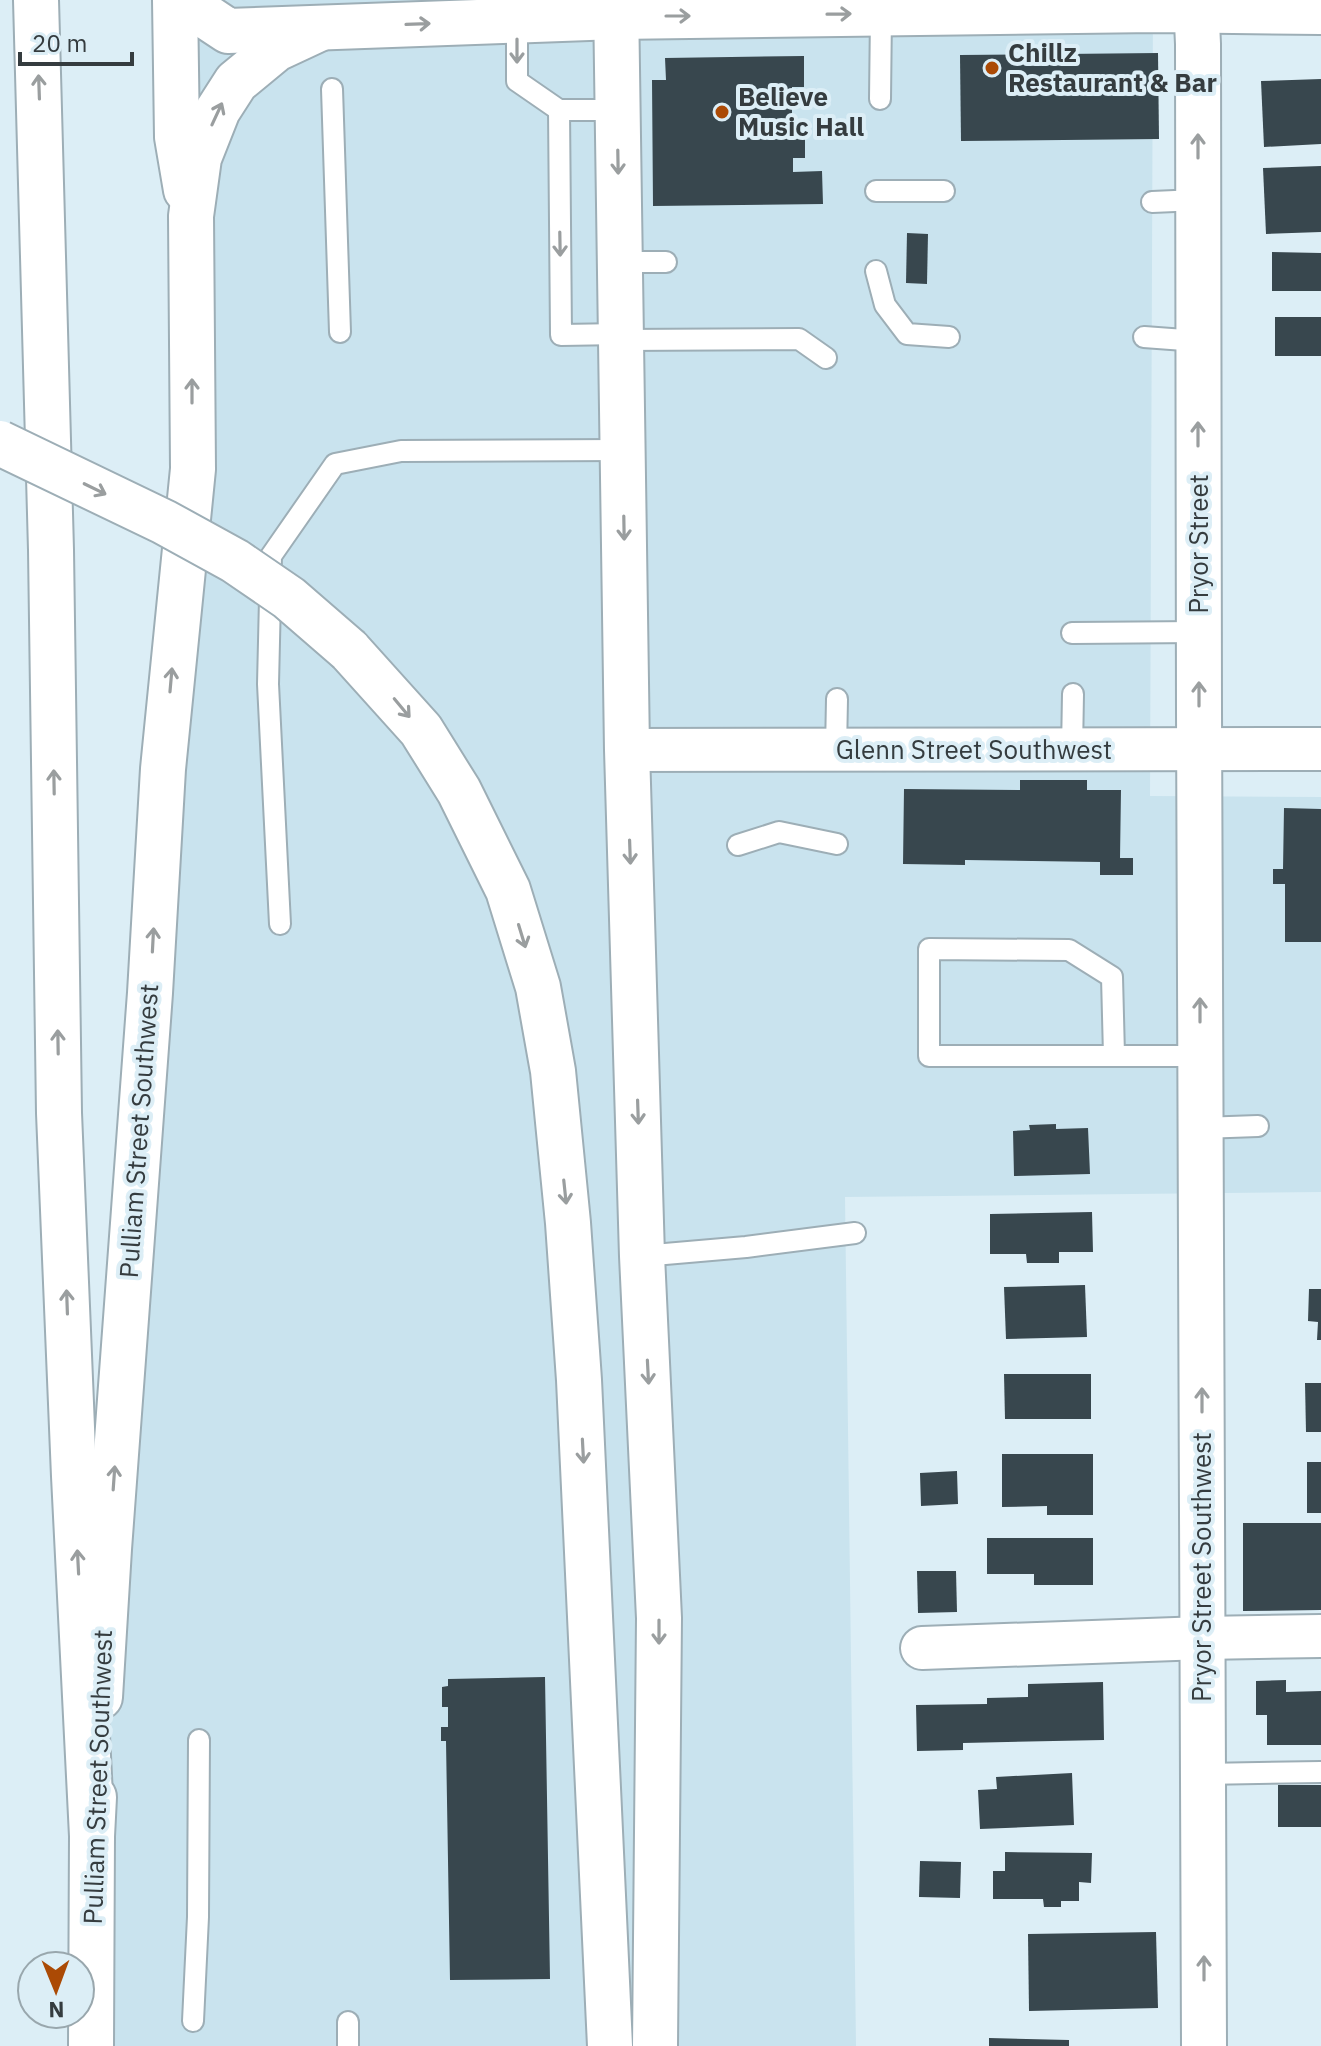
<svg xmlns="http://www.w3.org/2000/svg" width="1321" height="2046" font-family="'IBM Plex Sans',sans-serif">
	<rect width="100%" height="100%" fill="#dceef6"/>
	<path fill="#c9e3ee" d="M175 0H1153L1150 796 1321 797V1192L845 1197 856 2046H97L89 1696 179 563Z"/>
	<g fill="#38474e">
		<path d="M1158 53 1159 139 961 141 960 55Z"/>
		<path d="M804 56V87H792V138H805V158H793V172L822 171 823 204 653 206 652 80H666L665 58Z"/>
		<path d="M1321 79V144L1264 147 1261 81Z"/>
		<path d="M1321 166V232L1266 234 1263 168Z"/>
		<path d="M907 233 928 234 927 284 906 283Z"/>
		<path d="M1272 252 1321 253V291H1272Z"/>
		<rect x="1275" y="317" width="46" height="39"/>
		<path d="M1020 780H1087V790H1121L1120 858H1133V875H1100V862L965 860V865L903 864 904 789 1020 790Z"/>
		<path d="M1284 808 1321 809V942H1285V884H1273V869H1283Z"/>
		<path d="M1056 1124V1129L1088 1128 1090 1174 1014 1176 1013 1131 1030 1130 1029 1125Z"/>
		<path d="M1092 1212 1093 1252H1059V1263H1027L1026 1254H990V1214Z"/>
		<path d="M1085 1285 1087 1337 1006 1339 1004 1287Z"/>
		<path d="M1309 1289H1321V1340H1317L1318 1322 1308 1321Z"/>
		<path d="M1004 1374H1091V1419H1005Z"/>
		<path d="M1305 1383H1321V1432H1306Z"/>
		<path d="M1002 1454H1093V1515H1047V1506L1002 1507Z"/>
		<rect x="1307" y="1462" width="14" height="51"/>
		<path d="M957 1471 958 1504 921 1506 920 1473Z"/>
		<path d="M1243 1523H1321V1610L1243 1611Z"/>
		<path d="M987 1538H1093V1585H1034V1574H987Z"/>
		<path d="M917 1571H956L957 1612 918 1613Z"/>
		<path d="M545 1677 550 1979 450 1980 446 1741H441V1727H448V1707H442V1687L448 1686V1679Z"/>
		<path d="M1286 1680V1692L1321 1691V1745H1267V1715H1256V1681Z"/>
		<path d="M1103 1682 1104 1740 963 1743V1750L917 1751 916 1705 987 1704V1698L1028 1697V1684Z"/>
		<path d="M1072 1773 1074 1825 980 1829 978 1790 997 1789 996 1777Z"/>
		<rect x="1278" y="1785" width="43" height="42"/>
		<path d="M1005 1852 1092 1853 1091 1883 1079 1882V1901H1061V1907H1044L1043 1899H993V1871H1005Z"/>
		<path d="M920 1861 961 1862 960 1898 919 1897Z"/>
		<path d="M1156 1932 1158 2008 1029 2011 1028 1934Z"/>
		<path d="M989 2038 1069 2040V2046H989Z"/>
	</g>
	<g fill="none" stroke-linecap="round" stroke-linejoin="round">
		<defs>
			<g id="lane">
				<path d="M517 20V81L559 110H618"/>
				<path d="M332 89 340 332"/>
				<path d="M880 99 881 14"/>
				<path d="M559 110 561 335 621 334"/>
				<path d="M876 191H944"/>
				<path d="M1152 202 1198 200"/>
				<path d="M620 262H666"/>
				<path d="M876 271 885 305 907 334 949 337"/>
				<path d="M1144 337 1198 341"/>
				<path d="M621 340 799 339 826 358"/>
				<path d="M1072 633 1199 632"/>
				<path d="M836 750 837 699"/>
				<path d="M1072 750 1073 694"/>
				<path d="M738 845 779 832 837 844"/>
				<path d="M280 924 268 684 271 556 335 464 401 451 623 450"/>
				<path d="M1114 1055 1112 977 1069 950 929 949V1056H1200"/>
				<path d="M1201 1128 1258 1126"/>
				<path d="M642 1256 746 1247 855 1233"/>
				<path d="M1203 1774 1321 1772"/>
				<path d="M193 2021 198 1917 199 1740"/>
				<path d="M348 2022V2046"/>
			</g>
			<g id="street">
				<path d="M627 750 1321 749"/>
				<path d="M922 1648 1203 1638 1321 1636"/>
			</g>
			<g id="secondary">
				<path d="M175 0 177 137 186 190"/>
				<path d="M181 0 228 31 616 17 1156 10 1321 12"/>
				<path d="M616 0 627 750 642 1256 659 1618 655 2046"/>
				<path d="M1196 0 1198 44 1199 711 1204 2046"/>
				<path d="M100 1697 109 1549 150 993 163 769 193 469 191 216 199 158 218 110 236 82 276 49 321 28"/>
				<path d="M91 2046 92 1836 94 1797"/>
			</g>
			<g id="highway">
				<path d="M36 0 51 550 59 1113 74 1476 92 1836"/>
				<path d="M349 650 421 730 459 791 508 890 538 987 553 1071 568 1223 579 1380 610 2046"/>
			</g>
		</defs>
		<use href="#lane" stroke="#9daeb6" stroke-width="24"/>
		<use href="#street" stroke="#9daeb6" stroke-width="46"/>
		<use href="#secondary" stroke="#9daeb6" stroke-width="48"/>
		<use href="#highway" stroke="#9daeb6" stroke-width="48"/>
		<use href="#lane" stroke="#fff" stroke-width="20"/>
		<use href="#street" stroke="#fff" stroke-width="42"/>
		<use href="#secondary" stroke="#fff" stroke-width="44"/>
		<use href="#highway" stroke="#fff" stroke-width="44"/>
		<defs>
			<path id="highway-bridge" d="M0 443 164 522 235 561 289 598 349 650"/>
		</defs>
		<use href="#highway-bridge" stroke="#9daeb6" stroke-width="48" stroke-linecap="butt"/>
		<use href="#highway-bridge" stroke="#fff" stroke-width="44"/>
	</g>
	<defs><path id="oneway-shaft" d="M-6 0H5M1.5-3L5.5 0L1.5 3" fill="none" stroke-width="1.6" stroke-linecap="round" stroke-linejoin="round" transform="scale(2)"/></defs>
	<g stroke="#9a9e9f">
		<use href="#oneway-shaft" transform="translate(839 14) rotate(-1)"/>
		<use href="#oneway-shaft" transform="translate(678 16)"/>
		<use href="#oneway-shaft" transform="translate(418 24) rotate(-2)"/>
		<use href="#oneway-shaft" transform="translate(517 51) rotate(90)"/>
		<use href="#oneway-shaft" transform="translate(39 87) rotate(-92)"/>
		<use href="#oneway-shaft" transform="translate(217 114) rotate(-65)"/>
		<use href="#oneway-shaft" transform="translate(1198 146) rotate(-90)"/>
		<use href="#oneway-shaft" transform="translate(618 162) rotate(89)"/>
		<use href="#oneway-shaft" transform="translate(560 244) rotate(89)"/>
		<use href="#oneway-shaft" transform="translate(192 391) rotate(-90)"/>
		<use href="#oneway-shaft" transform="translate(1198 434) rotate(-90)"/>
		<use href="#oneway-shaft" transform="translate(95 489) rotate(26)"/>
		<use href="#oneway-shaft" transform="translate(624 528) rotate(89)"/>
		<use href="#oneway-shaft" transform="translate(171 680) rotate(-85)"/>
		<use href="#oneway-shaft" transform="translate(1199 694) rotate(-90)"/>
		<use href="#oneway-shaft" transform="translate(402 708) rotate(50)"/>
		<use href="#oneway-shaft" transform="translate(54 782) rotate(-91)"/>
		<use href="#oneway-shaft" transform="translate(630 852) rotate(88)"/>
		<use href="#oneway-shaft" transform="translate(522 936) rotate(73)"/>
		<use href="#oneway-shaft" transform="translate(153 940) rotate(-87)"/>
		<use href="#oneway-shaft" transform="translate(1200 1010) rotate(-90)"/>
		<use href="#oneway-shaft" transform="translate(58 1042) rotate(-91)"/>
		<use href="#oneway-shaft" transform="translate(638 1112) rotate(88)"/>
		<use href="#oneway-shaft" transform="translate(565 1192) rotate(84)"/>
		<use href="#oneway-shaft" transform="translate(67 1302) rotate(-92)"/>
		<use href="#oneway-shaft" transform="translate(648 1372) rotate(87)"/>
		<use href="#oneway-shaft" transform="translate(1202 1400) rotate(-90)"/>
		<use href="#oneway-shaft" transform="translate(583 1451) rotate(87)"/>
		<use href="#oneway-shaft" transform="translate(114 1478) rotate(-86)"/>
		<use href="#oneway-shaft" transform="translate(78 1562) rotate(-93)"/>
		<use href="#oneway-shaft" transform="translate(659 1632) rotate(90)"/>
		<use href="#oneway-shaft" transform="translate(1204 1968) rotate(-90)"/>
	</g>
	<g fill="#ab4a05" stroke="#dceef6" stroke-width="3">
		<circle cx="992" cy="68" r="8"/>
		<circle cx="722" cy="112" r="8"/>
	</g>
	<g text-anchor="middle" stroke-width="8" stroke-linejoin="round" paint-order="stroke">
		<g font-size="26" font-weight="bold" fill="#353c3f" stroke="#dceef6" text-anchor="start">
			<text x="1008" y="62">Chillz<tspan x="1008" dy="30">Restaurant &amp; Bar</tspan></text>
			<text x="738" y="106">Believe<tspan x="738" dy="30">Music Hall</tspan></text>
		</g>
		<g font-size="26" fill="#353c3f" stroke="#dceef6">
			<text transform="translate(1199 544) rotate(-90)" y="9">Pryor Street</text>
			<text x="974" y="759">Glenn Street Southwest</text>
			<text transform="translate(139 1131) rotate(-86)" y="9">Pulliam Street Southwest</text>
			<text transform="translate(1202 1567) rotate(-90)" y="9">Pryor Street Southwest</text>
			<text transform="translate(98 1777) rotate(-88)" y="9">Pulliam Street Southwest</text>
		</g>
	</g>
	<g transform="translate(56 1990) rotate(179)"><circle r="38" fill="#dceef6" stroke="#99a7ad" stroke-width="2"/>
	<path d="M0-6L14 30L0 20L-14 30Z" fill="#ab4a05"/>
	<text y="-12" font-size="22" font-weight="bold" text-anchor="middle" fill="#353c3f">N</text>
	</g>
	<path d="M20 52v12h112v-12" fill="none" stroke="#353c3f" stroke-width="4"/>
	<text x="32" y="52" font-size="24" fill="#353c3f" stroke="#dceef6" stroke-width="6" paint-order="stroke">20 m</text>
</svg>
